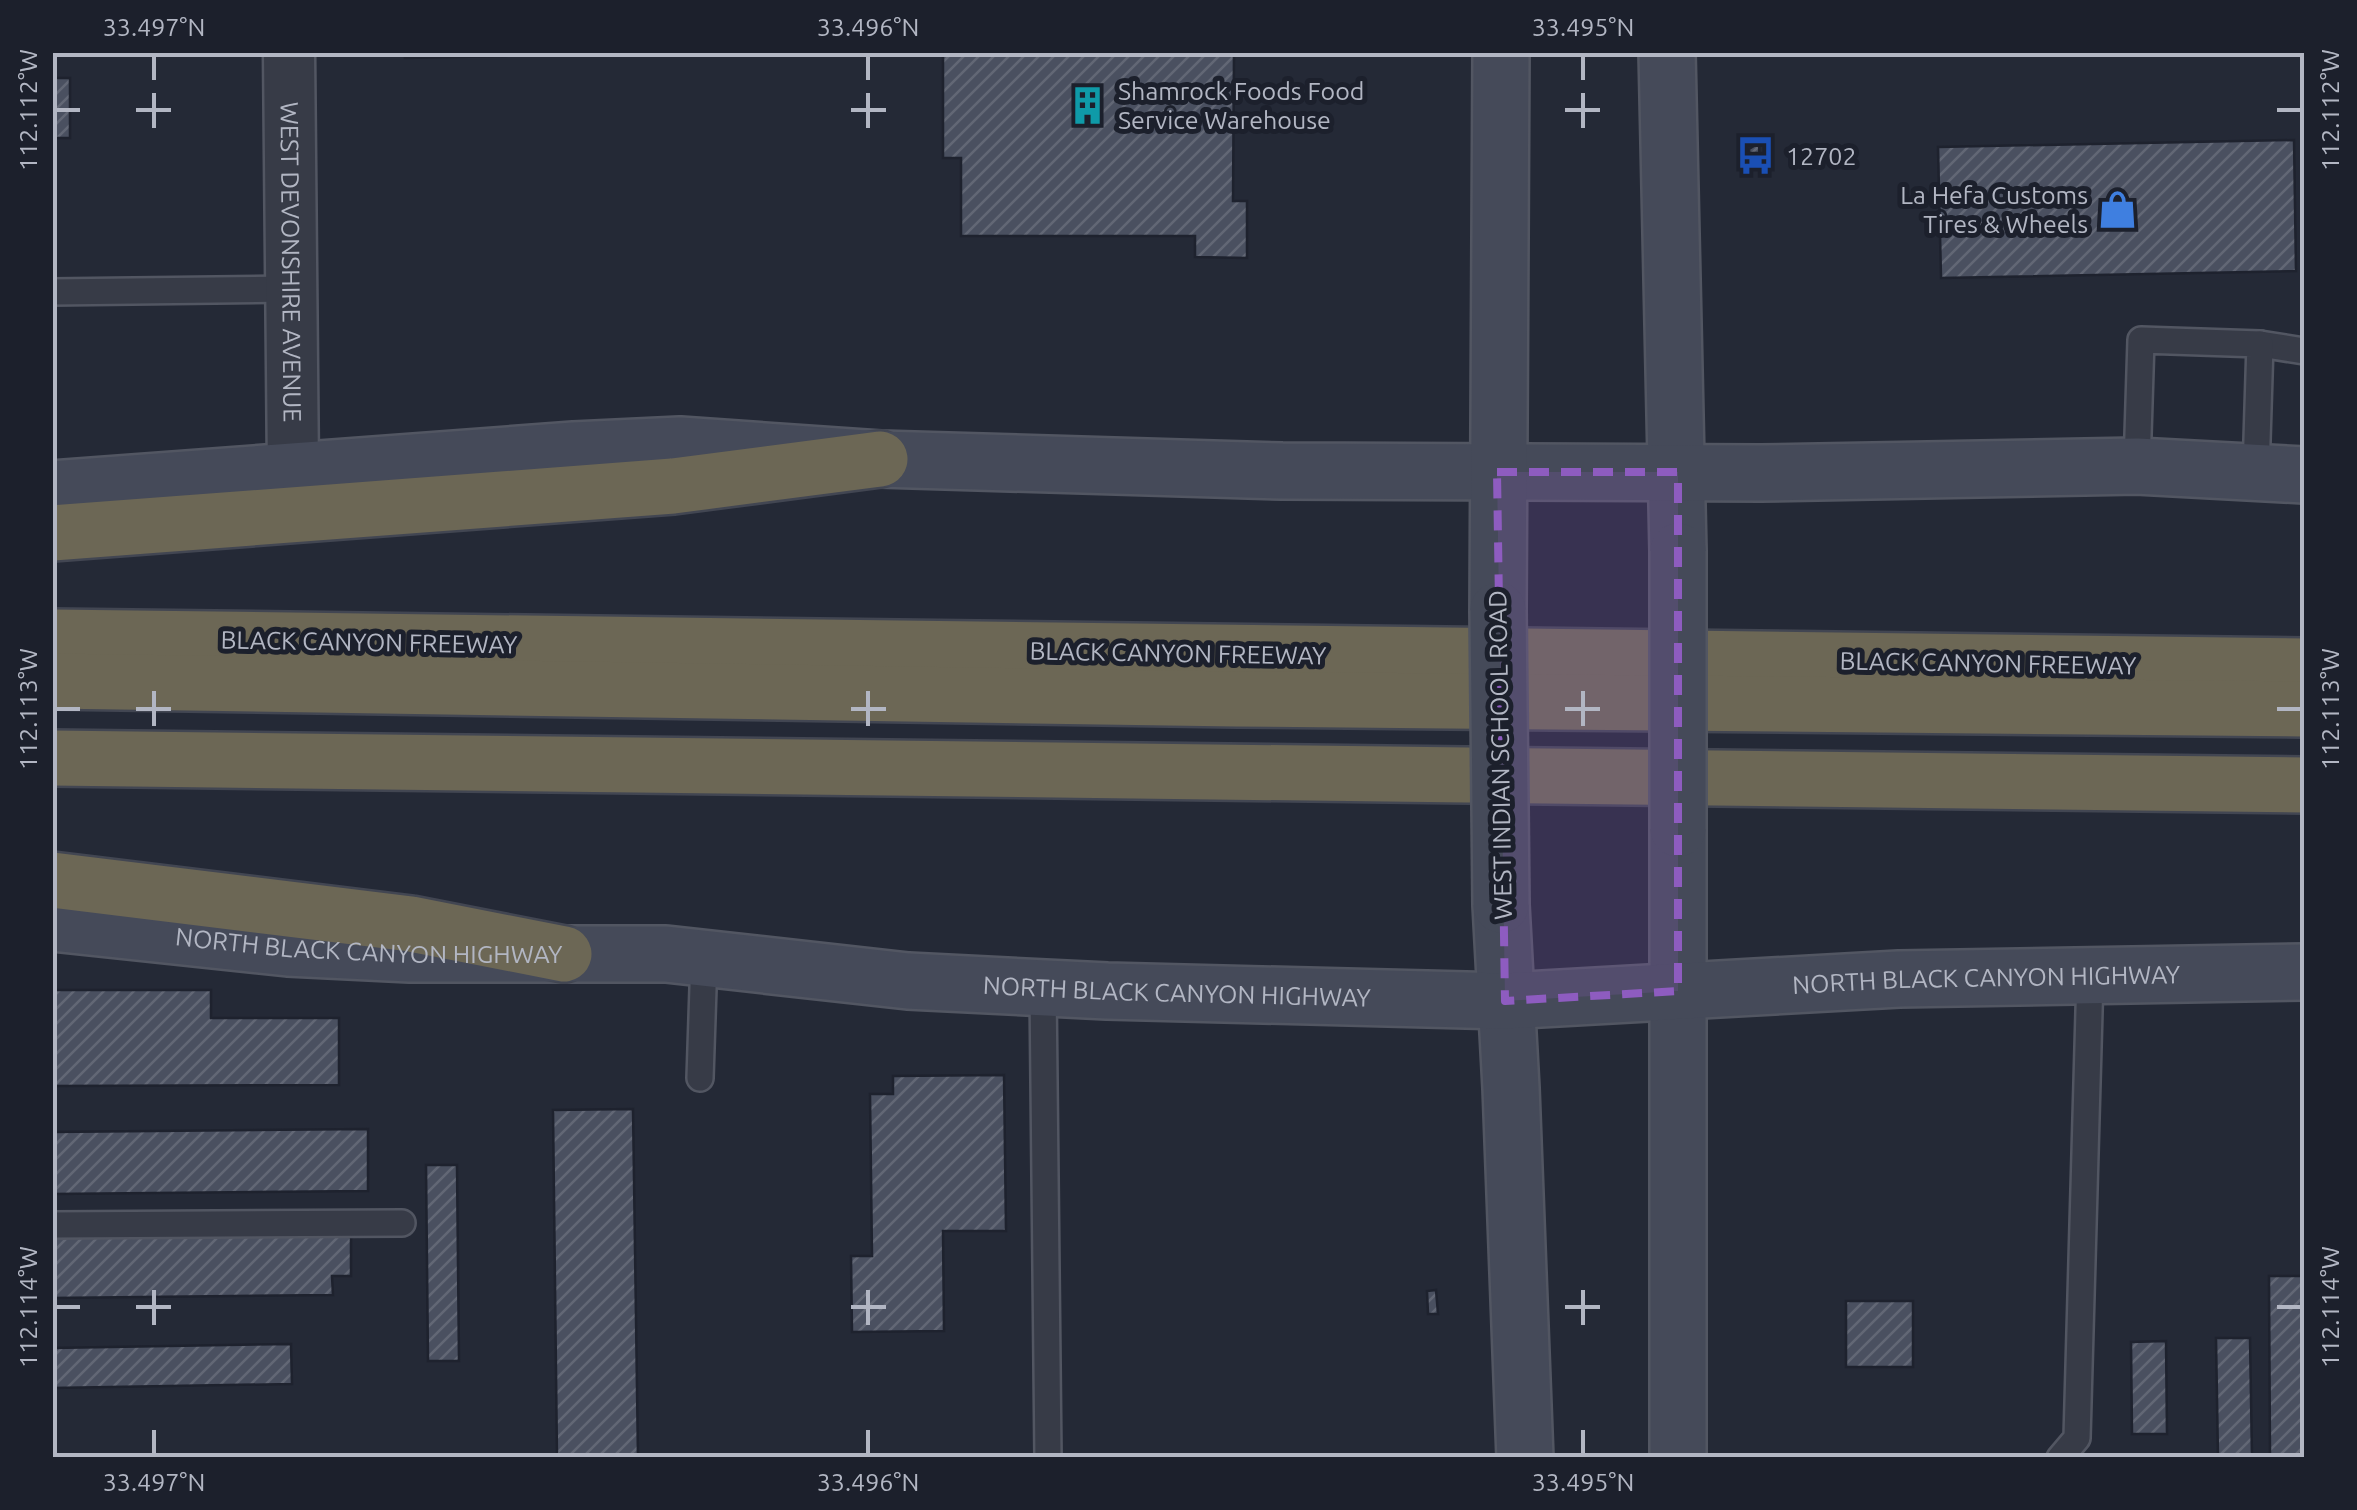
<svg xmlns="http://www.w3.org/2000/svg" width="2357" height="1510" font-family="Ubuntu,sans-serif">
	<defs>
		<pattern id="building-hatch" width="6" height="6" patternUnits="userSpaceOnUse" patternTransform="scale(2.5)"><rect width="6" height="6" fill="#4a5060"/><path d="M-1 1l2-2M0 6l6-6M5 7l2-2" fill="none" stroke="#626775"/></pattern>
	</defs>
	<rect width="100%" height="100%" fill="#242936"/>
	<g fill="url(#building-hatch)" stroke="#1e222e" stroke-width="2.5">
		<path d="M405 52H506V56L405 58Z"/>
		<path d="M943 52H1234L1233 201H1247V258L1195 257V236H961V158H943Z"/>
		<rect x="52" y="78" width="18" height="60"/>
		<path d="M2294 140 2296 271 1941 278 1938 147Z"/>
		<path d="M1759 143 1760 168H1750L1749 149Z"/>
		<path d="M52 990H211V1018H339V1085L52 1086Z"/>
		<path d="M1004 1075 1006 1231H943L944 1331 852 1332 851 1256H872L870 1094H893V1076Z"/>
		<path d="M633 1109 638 1458H557L553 1110Z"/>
		<path d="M368 1129V1191L52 1194V1132Z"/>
		<path d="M426 1165H457L459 1361H428Z"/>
		<path d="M351 1234V1276H332L333 1295 52 1298V1237Z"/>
		<path d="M2269 1276H2304V1458H2270Z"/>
		<path d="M1436 1290 1438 1314H1428L1427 1291Z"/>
		<rect x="1846" y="1301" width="67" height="66"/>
		<path d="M2216 1338H2250L2252 1458H2218Z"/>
		<path d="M2166 1341 2167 1434H2132L2131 1342Z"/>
		<path d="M291 1344 292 1384 52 1388V1348Z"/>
	</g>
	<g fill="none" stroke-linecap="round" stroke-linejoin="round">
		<defs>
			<g id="service">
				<path d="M52 292 290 289"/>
				<path d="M2260 344 2304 351"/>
				<path d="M2137 466 2141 340 2260 344 2256 472"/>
				<path d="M1043 988 1048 1458"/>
				<path d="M700 1078 704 958"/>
				<path d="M52 1225 402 1223"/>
				<path d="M2060 1458 2077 1438 2090 976"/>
			</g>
			<g id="minor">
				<path id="s1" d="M289 52 293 472"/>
			</g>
			<g id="secondary">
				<path d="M1667 52 1678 551"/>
				<path d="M52 489 574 450 680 445 880 459 1282 471 1761 473 2137 466 2304 475"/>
				<path d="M1498 610 1501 52"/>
				<path d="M1678 829V1458"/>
				<path d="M1501 905 1511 1088 1525 1458"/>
				<path id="s2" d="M52 923 288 948 410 954H666L908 981 1107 991 1505 1001 1899 979 2304 972"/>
			</g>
			<g id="motorway">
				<path d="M52 533 673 486 880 459"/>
				<path d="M52 637 2304 666"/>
				<path d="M52 681 1237 699 2304 709"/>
				<path d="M52 758 2304 785"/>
				<path d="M52 880 411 924 564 954"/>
			</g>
		</defs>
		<use href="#service" stroke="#525662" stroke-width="30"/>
		<use href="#minor" stroke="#525662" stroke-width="55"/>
		<use href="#secondary" stroke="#525662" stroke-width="60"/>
		<use href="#motorway" stroke="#424652" stroke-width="60"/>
		<use href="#service" stroke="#373b47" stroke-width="25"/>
		<use href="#minor" stroke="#373b47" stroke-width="50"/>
		<use href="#secondary" stroke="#454a59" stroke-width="55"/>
		<use href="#motorway" stroke="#6c6755" stroke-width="55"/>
		<defs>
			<g id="secondary-bridge">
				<path d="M1498 610 1501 905"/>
				<path d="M1678 829V551"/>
			</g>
		</defs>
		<use href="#secondary-bridge" stroke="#525662" stroke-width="60" stroke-linecap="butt"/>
		<use href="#secondary-bridge" stroke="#454a59" stroke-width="55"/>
	</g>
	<path fill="#8e5cc0" fill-opacity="0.2" stroke="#8e5cc0" stroke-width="8" stroke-dasharray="20 12" stroke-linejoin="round" d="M1497 472H1678V991L1505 1001Z"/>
	<path fill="none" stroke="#b2b6c3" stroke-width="4" d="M154 55V80M868 55V80M1583 55V80M154 93V128M868 93V128M1583 93V128M55 110H80M136 110H171M851 110H886M1565 110H1600M2277 110H2302M154 691V726M868 691V726M1583 691V726M55 709H80M136 709H171M851 709H886M1565 709H1600M2277 709H2302M154 1290V1325M868 1290V1325M1583 1290V1325M55 1307H80M136 1307H171M851 1307H886M1565 1307H1600M2277 1307H2302M154 1430V1455M868 1430V1455M1583 1430V1455"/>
	<defs>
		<symbol id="building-bare" viewBox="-9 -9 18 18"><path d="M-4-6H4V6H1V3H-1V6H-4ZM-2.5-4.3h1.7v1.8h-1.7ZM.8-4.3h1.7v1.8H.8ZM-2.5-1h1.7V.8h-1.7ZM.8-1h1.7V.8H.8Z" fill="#0f9aa8" stroke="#1c202c" stroke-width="2.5" paint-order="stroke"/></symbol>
		<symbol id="bus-bare" viewBox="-9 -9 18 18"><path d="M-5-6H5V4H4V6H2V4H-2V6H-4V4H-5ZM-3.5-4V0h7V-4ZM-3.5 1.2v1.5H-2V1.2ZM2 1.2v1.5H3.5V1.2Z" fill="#1a4fb4" stroke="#1c202c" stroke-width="2.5" paint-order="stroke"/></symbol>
		<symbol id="shop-bare" viewBox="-9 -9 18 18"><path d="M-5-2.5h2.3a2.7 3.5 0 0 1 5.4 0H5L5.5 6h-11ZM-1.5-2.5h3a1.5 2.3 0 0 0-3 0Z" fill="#3f7fe0" stroke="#1c202c" stroke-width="2.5" paint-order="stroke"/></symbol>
	</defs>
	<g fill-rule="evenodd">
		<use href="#building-bare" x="1060" y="78" width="55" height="55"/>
		<use href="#bus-bare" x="1728" y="128" width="55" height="55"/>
		<use href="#shop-bare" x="2090" y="182" width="55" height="55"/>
	</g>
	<g text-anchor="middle" stroke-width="10" stroke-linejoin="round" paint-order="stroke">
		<g font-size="25" fill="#b2b6c3" stroke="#1c202c" text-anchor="start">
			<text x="1118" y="100">Shamrock Foods Food<tspan x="1118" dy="29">Service Warehouse</tspan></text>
			<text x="1786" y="165">12702</text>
			<text x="2088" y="204" text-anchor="end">La Hefa Customs<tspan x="2088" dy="29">Tires &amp; Wheels</tspan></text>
		</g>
		<g font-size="25" fill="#b2b6c3" stroke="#1c202c">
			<text dy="9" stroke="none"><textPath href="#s1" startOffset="210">WEST DEVONSHIRE AVENUE</textPath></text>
			<text transform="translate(369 642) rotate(1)" y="9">BLACK CANYON FREEWAY</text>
			<text transform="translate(1178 653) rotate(1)" y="9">BLACK CANYON FREEWAY</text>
			<text transform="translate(1988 663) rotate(1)" y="9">BLACK CANYON FREEWAY</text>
			<text transform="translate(1500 755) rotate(-91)" y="9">WEST INDIAN SCHOOL ROAD</text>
			<text dy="9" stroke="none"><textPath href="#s2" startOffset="318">NORTH BLACK CANYON HIGHWAY</textPath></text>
			<text dy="9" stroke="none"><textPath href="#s2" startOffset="1938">NORTH BLACK CANYON HIGHWAY</textPath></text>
			<text dy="9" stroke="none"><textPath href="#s2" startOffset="1128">NORTH BLACK CANYON HIGHWAY</textPath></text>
		</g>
	</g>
	<rect width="2357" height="1510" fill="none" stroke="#1c202c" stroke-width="110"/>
	<rect x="55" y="55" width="2247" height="1400" fill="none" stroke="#b2b6c3" stroke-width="4"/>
	<g font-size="25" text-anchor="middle" fill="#b2b6c3">
		<text x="154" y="36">33.497°N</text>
		<text x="868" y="36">33.496°N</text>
		<text x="1583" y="36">33.495°N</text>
		<text transform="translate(2330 110) rotate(-90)" y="9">112.112°W</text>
		<text transform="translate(28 110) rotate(-90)" y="9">112.112°W</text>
		<text transform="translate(2330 709) rotate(-90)" y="9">112.113°W</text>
		<text transform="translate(28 709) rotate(-90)" y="9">112.113°W</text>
		<text transform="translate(2330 1307) rotate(-90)" y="9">112.114°W</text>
		<text transform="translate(28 1307) rotate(-90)" y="9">112.114°W</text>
		<text x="154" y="1491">33.497°N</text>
		<text x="868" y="1491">33.496°N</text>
		<text x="1583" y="1491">33.495°N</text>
	</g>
</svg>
